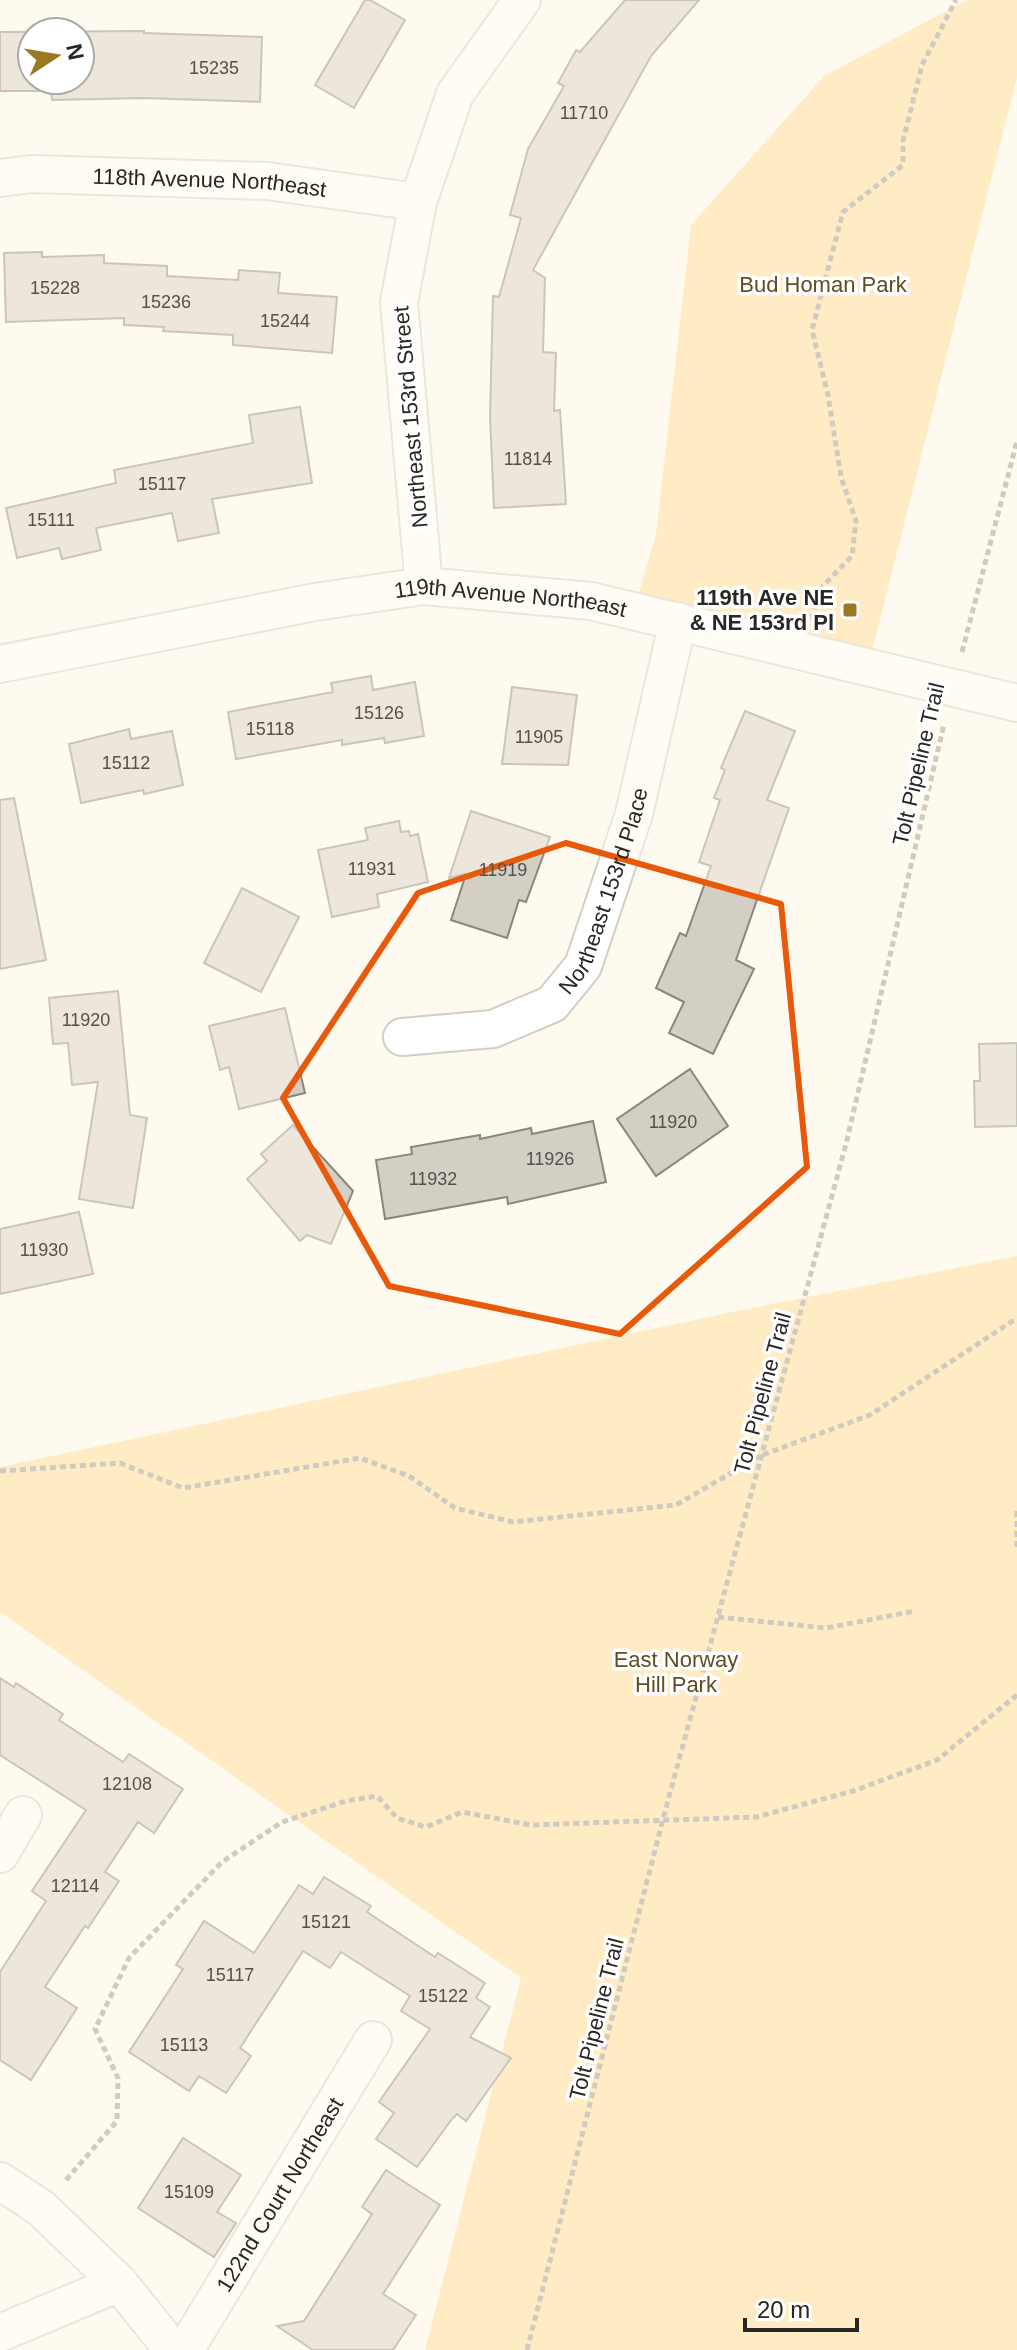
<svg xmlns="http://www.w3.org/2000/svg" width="1017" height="2350" font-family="Helvetica,sans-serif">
	<rect width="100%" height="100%" fill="#fffaef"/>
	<g fill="#fedc90">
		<path d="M967 0H1017V77L868 667 634 611 656 534 691 225 824 76Z"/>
		<path d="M1017 1256V2350H425L521 1978 0 1612V1467L737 1311Z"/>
	</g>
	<g fill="#d4cfc4" stroke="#8b867c" stroke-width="2" fill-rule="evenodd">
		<path d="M365 0H370L405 20 354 108 315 85Z"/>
		<path d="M625 0H699L651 56 533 270 545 278 543 352 556 353 554 411 560 410 566 504 494 508 490 417 493 296 499 297 521 218 510 215 528 149 564 86 558 83 576 50 580 52Z"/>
		<path d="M144 31V33L262 37 260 102 144 98 52 100 51 91H0V32ZM32 32H80V80H32Z"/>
		<path d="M42 252V257L104 255V263L167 266V276L238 280 239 270 280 273 278 293 337 297 332 353 233 345V335L163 331 164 327 124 325V318L6 322 4 253Z"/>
		<path d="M300 407 312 483 212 499 219 533 178 541 172 513 96 528 101 550 62 559 59 548 17 558 6 508 116 483 114 470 253 443 249 415Z"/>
		<path d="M371 676 373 690 415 682 424 736 385 743 384 738 342 745V740L236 759 228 712 333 692 331 683Z"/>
		<path d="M512 687 577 695 568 765 502 764Z"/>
		<path d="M745 711 795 731 767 800 789 808 736 960 754 969 713 1054 669 1033 684 1002 656 988 680 933 686 936 711 866 699 862 720 800 714 798 725 770 721 768Z"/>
		<path d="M129 729 131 739 172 731 183 785 144 794 143 790 81 803 69 744Z"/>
		<path d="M14 798 46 960 0 969V800Z"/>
		<path d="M471 811 550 837 526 902 519 900 507 938 451 920 466 874 449 878Z"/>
		<path d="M399 821 401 832 409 831 410 836 418 834 428 882 377 894 379 907 332 917 318 850 368 840 365 828Z"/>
		<path d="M242 888 299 917 261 992 204 963Z"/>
		<path d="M118 991 130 1115 147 1118 133 1208 79 1199 98 1082 72 1085 68 1043 53 1044 49 998Z"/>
		<path d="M285 1008 305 1093 239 1109 229 1067 220 1070 209 1026Z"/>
		<path d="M1017 1043V1126L975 1127 974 1081H980L979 1044Z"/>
		<path d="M690 1069 728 1126 656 1176 617 1119Z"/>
		<path d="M593 1121 606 1182 508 1204 507 1197 385 1219 376 1160 412 1154 411 1147 480 1135V1139L531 1128 532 1134Z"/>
		<path d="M293 1125 353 1191 331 1244 307 1235 300 1241 247 1179 267 1161 261 1154Z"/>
		<path d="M79 1212 93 1274 0 1294V1229Z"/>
		<path d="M0 1678 14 1687 16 1683 63 1714 59 1720 123 1762 129 1754 183 1789 154 1833 138 1822 105 1872 119 1881 88 1928 85 1926 45 1987 77 2008 31 2080 0 2060V1972L46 1901 32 1891 86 1810 0 1755Z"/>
		<path d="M324 1877 371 1906 367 1912 435 1957 438 1953 485 1983 476 1998 490 2007 470 2037 511 2058 466 2121 457 2114 452 2119 417 2167 376 2139 394 2113 379 2102 430 2029 401 2011 410 1996 341 1952 330 1968 303 1951 240 2048 251 2056 226 2093 199 2076 189 2091 129 2052 183 1969 176 1965 204 1921 254 1953 299 1885 313 1894Z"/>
		<path d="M183 2138 241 2175 217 2212 236 2223 214 2257 138 2208Z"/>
		<path d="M386 2170 440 2205 383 2294 416 2315 393 2350H313L277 2326 304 2321 372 2214 362 2207Z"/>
	</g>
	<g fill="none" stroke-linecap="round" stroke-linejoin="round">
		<defs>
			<g id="minor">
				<path id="s1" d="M0 178 32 174 267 181 418 202"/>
				<path d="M424 586 399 302 418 202 455 94 522 0"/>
				<path id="s2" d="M0 664 315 602 424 586 591 601 1017 703"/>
				<path id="s3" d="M402 1037 493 1029 552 1004 583 966 634 814 678 621"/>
				<path d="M0 1854 23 1815"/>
				<path d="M0 2181 41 2208 119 2283 173 2350"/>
				<path d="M0 2333 119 2283"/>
				<path id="s4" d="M185 2350 373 2040"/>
			</g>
		</defs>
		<use href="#minor" stroke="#d3cec4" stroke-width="40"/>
		<g stroke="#96938b" stroke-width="5" stroke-dasharray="6 4" stroke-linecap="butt">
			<path d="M812 619 819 590 852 556 856 521 841 477 828 395 812 330 843 212 903 165V141L922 65 956 0"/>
			<path d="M962 652 1017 441"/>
			<path d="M0 1471 120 1463 183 1488 360 1458 409 1476 455 1508 513 1522 676 1505 762 1455 870 1415 1017 1318"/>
			<path d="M1017 1511V1549"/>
			<path d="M718 1617 826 1628 915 1611"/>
			<path d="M66 2180 117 2121 118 2078 95 2029 129 1958 222 1862 282 1822 346 1801 377 1796 397 1818 426 1827 462 1812 531 1825 756 1817 853 1791 937 1760 1017 1695"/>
			<path d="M527 2350 663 1819 846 1144 944 724"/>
		</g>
		<use href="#minor" stroke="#fff" stroke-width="36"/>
	</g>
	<path d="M0 0H1017V2350H0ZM566 843 781 904 807 1167 620 1334 389 1286 283 1098 418 893Z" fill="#fffaef" fill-opacity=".55" fill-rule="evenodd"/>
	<path fill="none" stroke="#e8590c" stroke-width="6" stroke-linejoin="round" d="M566 843 781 904 807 1167 620 1334 389 1286 283 1098 418 893Z"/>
	<rect fill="#9b7924" stroke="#fff" stroke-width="3" x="842" y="602" width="16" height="16" rx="4"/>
	<g text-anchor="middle" stroke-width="7" stroke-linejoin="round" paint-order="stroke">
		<g font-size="18" fill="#54514b">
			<text x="214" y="74">15235</text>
			<text x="584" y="119">11710</text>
			<text x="55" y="294">15228</text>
			<text x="166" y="308">15236</text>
			<text x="285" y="327">15244</text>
			<text x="528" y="465">11814</text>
			<text x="162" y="490">15117</text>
			<text x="51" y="526">15111</text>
			<text x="379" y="719">15126</text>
			<text x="270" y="735">15118</text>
			<text x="539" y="743">11905</text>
			<text x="126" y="769">15112</text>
			<text x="372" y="875">11931</text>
			<text x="503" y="876">11919</text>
			<text x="86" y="1026">11920</text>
			<text x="673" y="1128">11920</text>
			<text x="550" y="1165">11926</text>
			<text x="433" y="1185">11932</text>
			<text x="44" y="1256">11930</text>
			<text x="127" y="1790">12108</text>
			<text x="75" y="1892">12114</text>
			<text x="326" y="1928">15121</text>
			<text x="230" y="1981">15117</text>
			<text x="443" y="2002">15122</text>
			<text x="184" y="2051">15113</text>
			<text x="189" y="2198">15109</text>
		</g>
		<g font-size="22" fill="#292723" stroke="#fff">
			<text dy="8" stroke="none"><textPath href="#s1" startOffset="210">118th Avenue Northeast</textPath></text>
			<text transform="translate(410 417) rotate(-95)" y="8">Northeast 153rd Street</text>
			<text dy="8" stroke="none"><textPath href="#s2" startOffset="518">119th Avenue Northeast</textPath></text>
			<text transform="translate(918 764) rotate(-77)" y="8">Tolt Pipeline Trail</text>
			<text dy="8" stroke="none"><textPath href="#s3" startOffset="282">Northeast 153rd Place</textPath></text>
			<text transform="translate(762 1393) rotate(-75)" y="8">Tolt Pipeline Trail</text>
			<text transform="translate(596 2019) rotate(-76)" y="8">Tolt Pipeline Trail</text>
			<text dy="8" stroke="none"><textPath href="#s4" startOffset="182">122nd Court Northeast</textPath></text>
		</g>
		<g font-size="22" fill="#5f4d23" stroke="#fff">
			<text x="823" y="292">Bud Homan Park</text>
			<text x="676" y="1667">East Norway<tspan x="676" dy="25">Hill Park</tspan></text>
		</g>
		<g font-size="22" font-weight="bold" fill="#292723" stroke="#fff" text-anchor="end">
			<text x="834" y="605">119th Ave NE<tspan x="834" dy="25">&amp; NE 153rd Pl</tspan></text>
		</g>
	</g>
	<g transform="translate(56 56) rotate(78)"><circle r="38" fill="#ffffff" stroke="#a9a9a7" stroke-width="2"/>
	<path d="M0-6L14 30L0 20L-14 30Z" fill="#9b7924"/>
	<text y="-12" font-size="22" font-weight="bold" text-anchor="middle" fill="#292723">N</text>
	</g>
	<path d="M745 2318v12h112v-12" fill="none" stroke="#292723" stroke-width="4"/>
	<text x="757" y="2318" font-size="24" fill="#292723" stroke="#ffffff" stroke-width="6" paint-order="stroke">20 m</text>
</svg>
